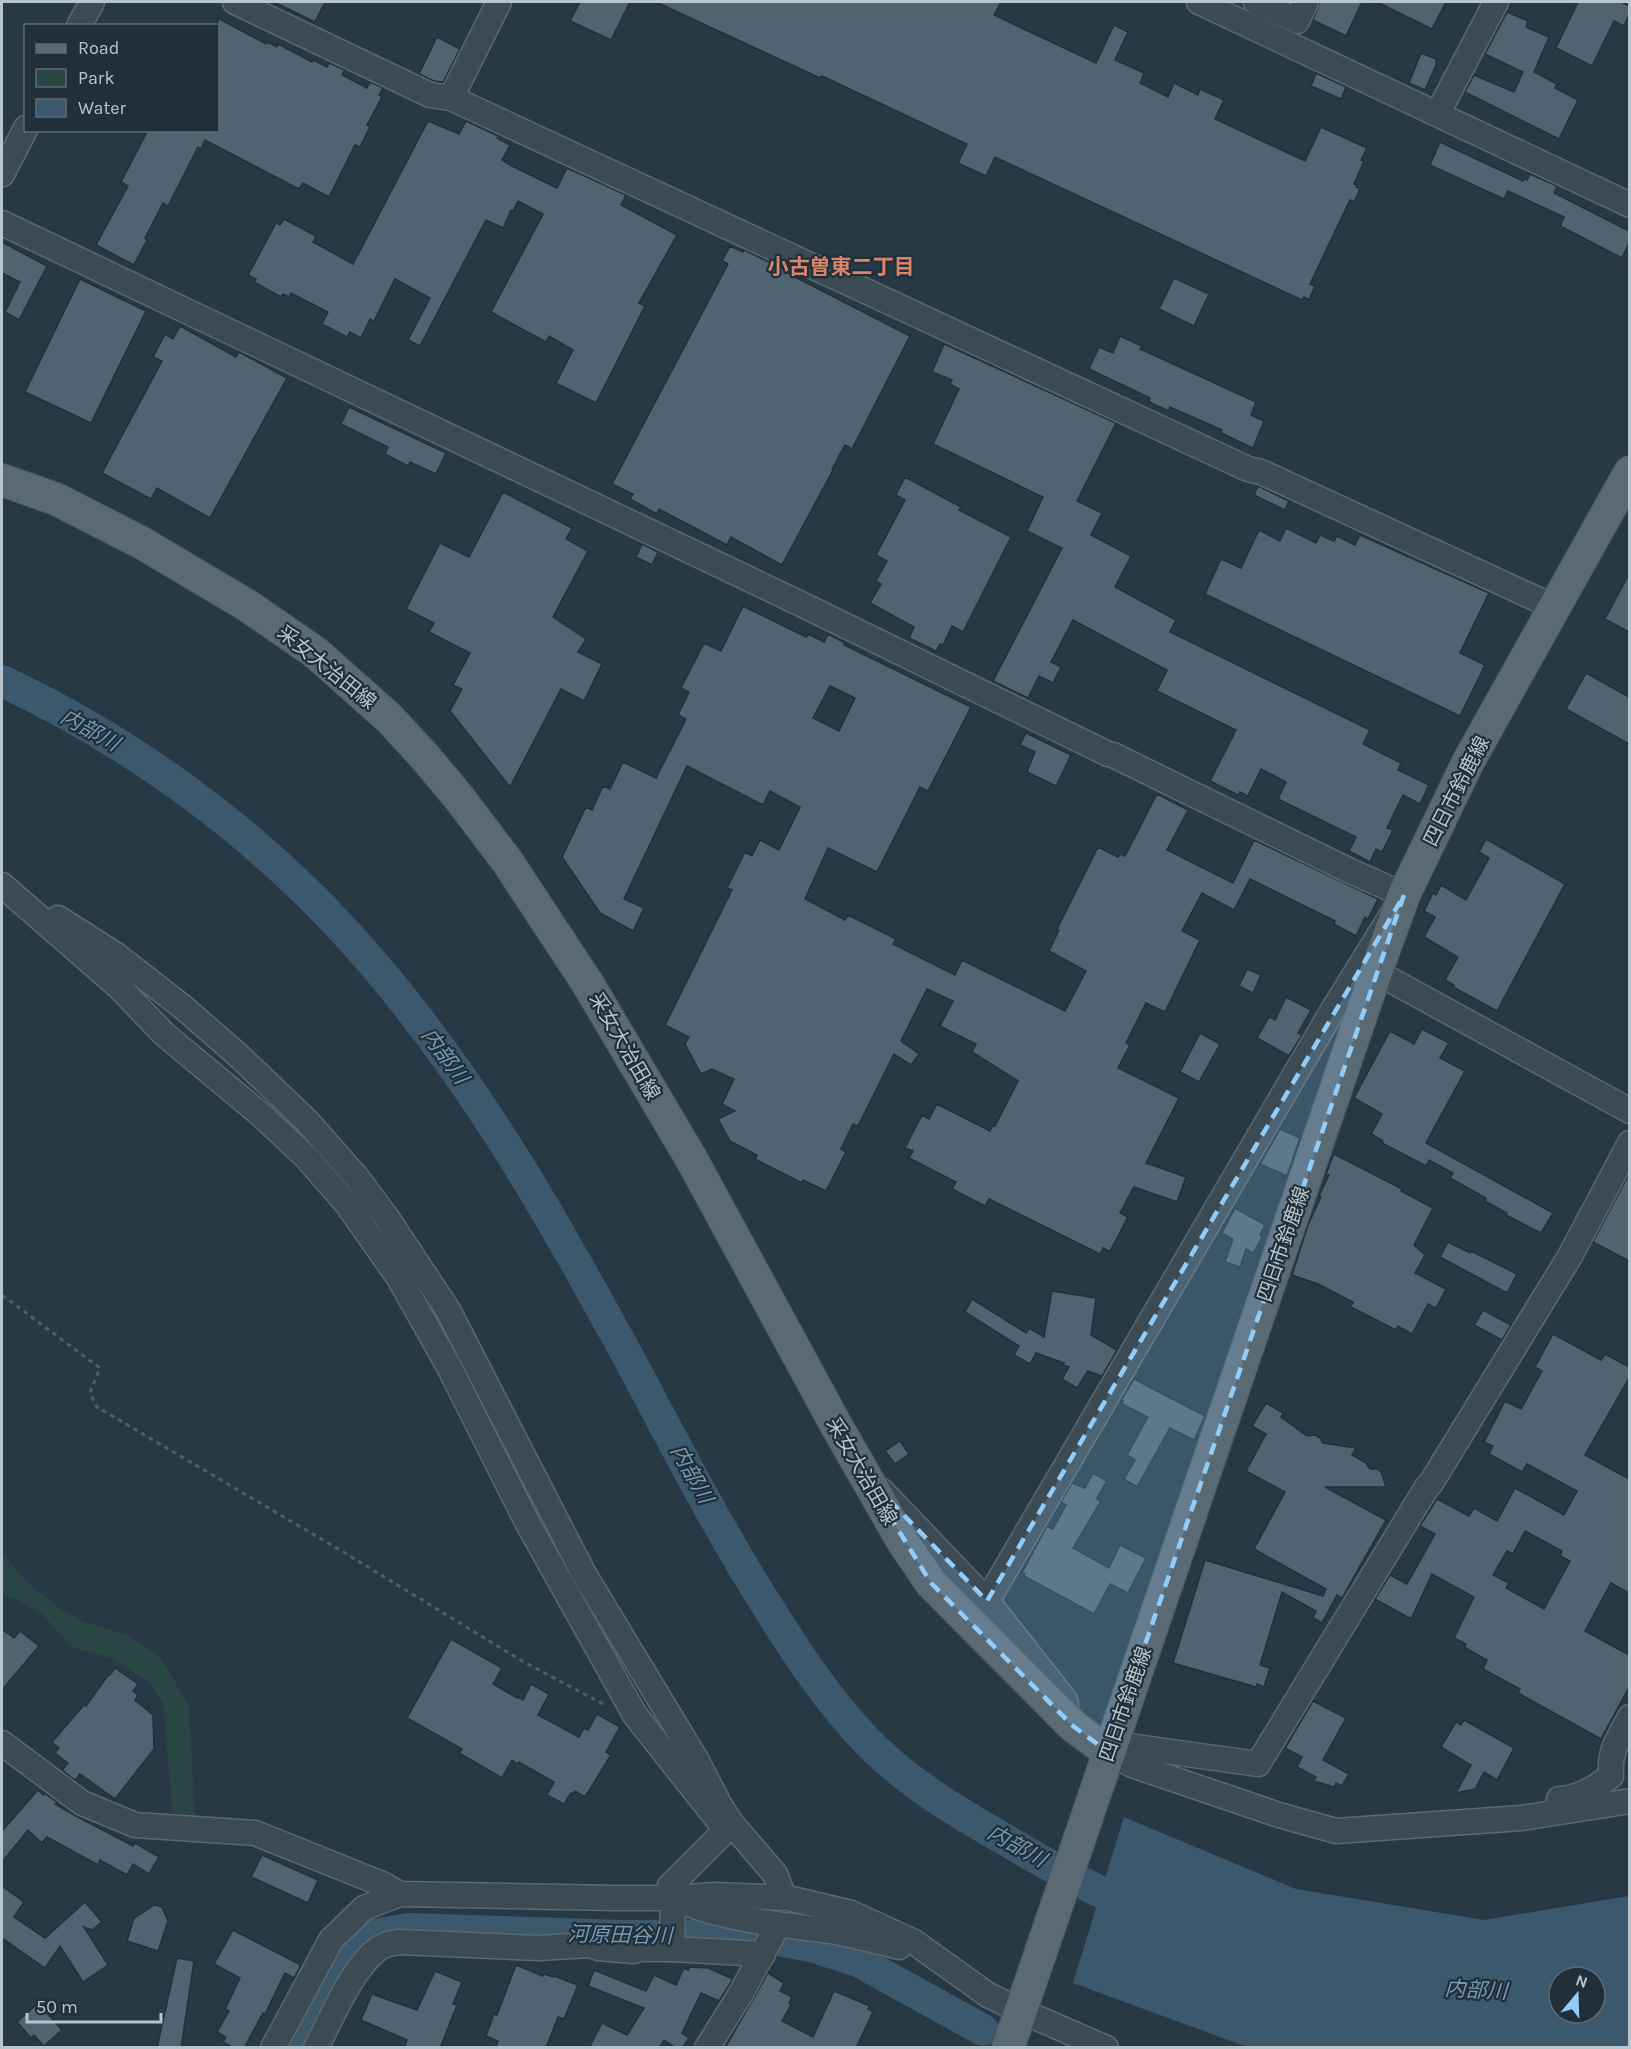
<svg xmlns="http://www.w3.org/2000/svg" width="1631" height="2049" font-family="Karla,'Noto Sans JP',sans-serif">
	<rect width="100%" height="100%" fill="#273945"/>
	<path fill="#294644" d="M2 1553 28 1583 59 1608 85 1622 127 1635 161 1658 189 1706 195 1816 173 1817 163 1702 146 1680 111 1658 71 1647 43 1615 17 1600 2 1595Z"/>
	<path fill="#3b586c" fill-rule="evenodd" d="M1124 1817 1296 1889 1484 1920 1629 1896V2047H1247L1073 1983ZM1559 1977H1595V2013H1559Z"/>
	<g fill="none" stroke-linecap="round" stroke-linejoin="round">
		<g stroke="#3b586c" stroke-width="32">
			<path d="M2 681C131 742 250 828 347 934 468 1066 556 1223 640 1379 682 1458 723 1537 771 1612 799 1656 827 1699 863 1737 904 1781 957 1812 1009 1842 1051 1867 1094 1890 1139 1910"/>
			<path d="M298 2048 343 1961 369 1936 409 1929 624 1936 752 1935 811 1946 858 1961 983 2030"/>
		</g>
	</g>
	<g fill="#506370" stroke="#22313c" stroke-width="1.5" fill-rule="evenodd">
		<path d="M274 2H325L315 22Z"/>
		<path d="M580 2H630L611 40 570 21Z"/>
		<path d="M656 2H1001L994 15 1096 63 1114 25 1128 32 1115 60 1144 73 1140 83 1168 97 1174 83 1198 95 1200 89 1224 100 1215 119 1305 161 1321 127 1367 148 1361 160 1364 161 1354 184 1357 185 1356 187 1360 189 1354 202 1350 200 1310 284 1315 286 1309 300 1304 297 1302 300 995 157 986 176 958 163 967 144 822 76 820 78Z"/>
		<path d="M1320 2H1362L1346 36 1313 20Z"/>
		<path d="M1377 2H1446L1432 29Z"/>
		<path d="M1578 2H1621L1629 6V14L1624 26 1614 21 1592 66 1556 48Z"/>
		<path d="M1507 12 1528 21 1526 27 1549 37 1534 72 1557 84 1555 88 1578 100 1559 139 1465 92 1474 75 1514 92 1523 72 1485 54Z"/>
		<path d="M218 18 266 44 267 42 277 47 278 44 312 62 313 60 327 67 329 63 345 70 342 75 367 88 370 82 383 88 379 95 382 97 367 125 370 127 360 147 355 145 329 197 303 183 299 189 205 140 201 149 198 147 168 206 163 203 145 238 147 240 134 265 96 245 128 186 121 182 148 130H218Z"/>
		<path d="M437 37 460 49 443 82 434 81 419 74Z"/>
		<path d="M1421 53 1436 59V65L1425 90 1409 83Z"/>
		<path d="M1316 73 1346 87 1341 99 1311 86Z"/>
		<path d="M428 121 459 134 466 121 498 136 497 138 510 145 502 160 512 166 557 188 567 168 626 195 621 205 677 235 639 303 645 306 596 403 556 383 573 350 549 336 546 342 491 312 543 214 518 201 513 211 511 210 503 228 486 220 420 346 408 340 430 298 395 279 374 321 370 319 361 338 350 332 347 337 322 324 328 312 291 293 289 297 283 294 281 297 254 282 256 279 248 275 276 223 280 225 284 219 316 236 313 242 353 264Z"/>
		<path d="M1440 142 1523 181 1524 179 1527 180 1530 174 1557 186 1554 193 1629 231V243L1622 258 1560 226 1564 217 1508 191 1504 199 1430 165Z"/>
		<path d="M2 242 47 266 19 320 5 312 20 282 2 273Z"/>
		<path d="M730 246 743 252 744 250 788 271 787 273 910 336 852 449 845 445 832 469 833 470 782 565 731 537 727 545 659 509 657 514 630 499 633 494 612 484 728 264 722 261Z"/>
		<path d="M1174 278 1209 294 1194 326 1159 309Z"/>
		<path d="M80 279 146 311 91 423 25 392Z"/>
		<path d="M180 326 236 357 239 352 287 378 210 518 157 488 151 499 102 473 162 361 153 357 165 334 173 339Z"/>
		<path d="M1120 336 1142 346 1140 349 1256 402 1251 415 1264 421 1253 448 1221 433 1222 430 1170 407 1169 411 1153 404 1149 401 1150 398 1089 369 1099 347 1113 353Z"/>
		<path d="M944 344 1116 423 1077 501 1102 513 1091 535 1131 556 1115 587 1176 620 1170 632 1370 730 1363 744 1401 763 1398 770 1429 785 1420 804 1403 795 1387 828 1393 830 1382 852 1376 849 1370 862 1349 851 1356 837 1278 799 1286 782 1261 769 1248 796 1240 792 1238 795 1210 781 1236 730 1157 691 1167 670 1073 620 1051 662 1061 667 1053 683 1039 676 1028 698 993 681 1062 548 1027 531 1043 497 933 444 959 389 950 384 952 380 932 372Z"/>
		<path d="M349 407 446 453 436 474 410 462 408 466 385 454 388 447 341 424Z"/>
		<path d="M905 477 961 507 959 510 1011 537 963 632 952 626 943 645 940 644 936 651 909 638 914 627 870 603 881 584 876 581 887 561 876 555 905 500 896 495Z"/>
		<path d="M1258 486 1289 501 1285 510 1254 495Z"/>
		<path d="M503 492 572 528 566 539 588 551 553 617 586 639 578 652 602 664 584 701 561 689 510 787 450 711 462 689 453 685 470 653 429 632 434 623 406 609 440 543 469 557Z"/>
		<path d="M1286 528 1316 543 1320 535 1334 541 1337 536 1355 545 1360 535 1489 593 1460 653 1485 665 1460 716 1205 594 1221 559 1241 568 1259 530 1280 541Z"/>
		<path d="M642 544 658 552 652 565 636 557Z"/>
		<path d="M1629 574V632L1605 619Z"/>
		<path d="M743 606 806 637 808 634 824 642 828 634 845 643 844 645 971 707 928 791 920 787 877 872 828 848 805 899 845 920 848 915 896 939 893 944 955 975 962 960 1065 1011 1086 971 1049 951 1059 930 1057 929 1098 847 1118 857 1120 854 1125 856 1157 794 1188 810 1167 850 1233 883 1254 840 1378 899 1368 919 1365 917 1356 936 1334 924 1335 921 1250 879 1234 910 1202 893 1182 931 1200 940 1165 1012 1146 1003 1126 1043 1130 1045 1118 1068 1179 1098 1146 1163 1186 1177 1177 1202 1134 1187 1120 1213 1128 1217 1110 1251 1103 1248 1100 1254 989 1199 985 1206 952 1189 956 1182 909 1158 913 1151 905 1148 922 1115 929 1119 937 1104 990 1131 993 1125 995 1126 1018 1081 972 1052 976 1044 940 1026 953 1001 927 989 901 1041 919 1054 911 1065 894 1054 858 1126 853 1124 841 1149 846 1152 826 1191 803 1180 802 1183 755 1159 757 1155 730 1141 718 1119 735 1111 722 1104 734 1079 712 1069 701 1074 685 1044 689 1037 665 1025 732 890 727 888 745 852 752 856 760 840 779 850 800 807 770 791 763 805 687 766 624 899 644 908 633 931 600 913 562 857 586 807 592 810 603 786 610 789 623 762 656 778 686 719 678 715 689 692 681 688 704 643 721 651ZM830 686 855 698 839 731 813 718Z"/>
		<path d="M1586 673 1629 697V744L1566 709Z"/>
		<path d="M1026 733 1071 755 1056 786 1027 772 1035 752 1020 745Z"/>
		<path d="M1486 839 1565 884 1497 1011 1453 987 1454 985 1445 980 1458 957 1424 937 1435 917 1424 911 1433 893 1436 895 1441 885 1466 900 1489 858 1479 852Z"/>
		<path d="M1247 969 1261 975 1253 993 1239 986Z"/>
		<path d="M1286 997 1311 1010 1298 1033 1302 1035 1289 1056 1257 1038 1269 1017 1275 1020Z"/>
		<path d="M1422 1029 1449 1043 1440 1058 1465 1071 1426 1143 1553 1213 1541 1233 1506 1215 1507 1213 1485 1201 1486 1198 1450 1178 1453 1173 1429 1160 1426 1166 1382 1143 1383 1141 1371 1134 1382 1114 1354 1098 1390 1031 1414 1044Z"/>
		<path d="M1200 1033 1220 1044 1199 1082 1180 1072Z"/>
		<path d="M1280 1129 1300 1138 1287 1176 1260 1164Z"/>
		<path d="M1334 1154 1402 1189 1401 1191 1433 1208 1414 1245 1425 1255 1415 1273 1446 1289 1436 1308 1428 1304 1412 1334 1398 1326 1396 1330 1351 1307 1353 1302 1318 1284 1292 1275 1308 1225 1321 1197 1319 1196 1329 1175 1326 1174Z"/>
		<path d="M1629 1174V1261L1593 1242Z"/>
		<path d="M1235 1208 1265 1225 1260 1235 1263 1236 1253 1253 1246 1249 1240 1267 1225 1262 1233 1239 1222 1233Z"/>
		<path d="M1448 1242 1470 1253 1471 1251 1517 1274 1507 1293 1440 1257Z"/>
		<path d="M1052 1291 1096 1298 1091 1335 1117 1350 1102 1376 1088 1371 1077 1388 1062 1379 1069 1367 1063 1365 1064 1363 1036 1353 1030 1364 1014 1355 1019 1346 965 1312 972 1299 1026 1333 1029 1328 1044 1337Z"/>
		<path d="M1483 1310 1511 1325 1502 1340 1474 1325Z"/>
		<path d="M1553 1334 1601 1360 1605 1354 1629 1367V1378L1585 1455 1629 1479V1593L1611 1583 1585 1631 1629 1655V1687L1601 1739 1518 1693 1520 1689 1483 1669 1487 1660 1464 1647 1466 1644 1454 1638 1474 1597 1432 1574 1411 1619 1375 1599 1390 1575 1407 1584 1435 1534 1420 1526 1437 1499 1469 1516 1474 1508 1497 1521 1515 1488 1564 1515 1577 1491 1527 1464 1522 1472 1489 1454 1493 1446 1484 1442 1505 1401 1521 1409 1542 1371 1535 1367ZM1525 1531 1562 1551 1560 1556 1570 1561 1544 1609 1506 1588 1509 1583 1493 1575 1507 1551 1513 1554Z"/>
		<path d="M1134 1379 1205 1416 1194 1440 1170 1428 1137 1487 1124 1479 1135 1460 1127 1455 1148 1417 1122 1404 1123 1401 1121 1400Z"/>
		<path d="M1266 1403 1283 1413 1281 1417 1307 1436 1315 1435 1320 1438 1323 1443 1356 1448 1352 1455 1366 1463 1370 1469H1377L1381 1472 1386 1487H1325L1386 1520 1342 1598 1337 1595 1322 1623 1313 1618 1316 1611 1282 1592 1260 1665 1270 1668 1264 1687 1257 1684 1256 1687 1173 1663 1205 1560 1323 1596 1326 1589 1254 1549 1285 1492 1246 1471 1266 1434 1252 1426Z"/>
		<path d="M900 1441 909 1454 895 1464 885 1451Z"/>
		<path d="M1093 1473 1107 1481 1098 1496 1097 1499 1101 1501 1073 1548 1109 1568 1120 1545 1146 1558 1128 1593 1110 1584 1094 1614 1024 1576 1025 1574 1022 1573 1047 1526 1053 1529 1066 1505 1061 1502 1072 1483 1085 1488Z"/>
		<path d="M2 1629 14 1638 20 1631 39 1646 2 1690Z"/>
		<path d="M451 1639 502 1668 493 1684 517 1698 518 1697 523 1700 531 1684 549 1694 538 1715 579 1737 584 1728 588 1730 597 1714 620 1727 606 1752 611 1755 585 1797 575 1791 573 1794 571 1793 564 1804 547 1795 554 1782 519 1762 518 1764 512 1760 502 1778 459 1753 462 1749 407 1718Z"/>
		<path d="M115 1668 138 1684 133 1691 138 1695 135 1700 153 1715 154 1749 115 1799 80 1774 75 1780 62 1770 68 1763 55 1753 59 1748 52 1742 84 1705 86 1706 109 1674 110 1675Z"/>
		<path d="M1313 1701 1346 1718 1323 1760 1349 1774 1342 1786 1336 1783 1334 1787 1314 1781 1316 1777 1297 1767 1302 1757 1285 1748Z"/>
		<path d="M1464 1720 1514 1748 1497 1780 1484 1772 1475 1789 1456 1793 1471 1765 1441 1747 1456 1722 1461 1725Z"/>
		<path d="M38 1790 43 1795 44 1793 57 1802 55 1804 76 1816 133 1846 135 1843 159 1857 149 1874 133 1864 127 1875 100 1860 98 1865 47 1837 42 1843 28 1830 2 1862V1831Z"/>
		<path d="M262 1855 318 1880 308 1903 251 1877Z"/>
		<path d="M2 1886 24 1902 14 1917 45 1938 85 1902 102 1922 92 1930 84 1927 108 1965 83 1982 60 1946 45 1968 2 1938Z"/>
		<path d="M154 1905 162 1907 168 1921 158 1951 127 1941 134 1918Z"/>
		<path d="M233 1930 299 1964 300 1967 294 1978 285 1973 265 2014 263 2013 244 2048H234L223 2042 226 2037 217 2032 229 2011 225 2009 240 1978 214 1964Z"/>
		<path d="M177 1958 194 1961 181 2048H157Z"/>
		<path d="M516 1965 543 1976 544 1974 553 1977 554 1976 578 1985 564 2019 558 2017 546 2048H496L498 2041 486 2036 494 2014 497 2015Z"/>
		<path d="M689 1967 708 1968 733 1979 719 2001 701 1993 682 2033 689 2038 682 2048H676L664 2040 659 2048H589L602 2023 627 2035 644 2008 588 1986 594 1970 646 1991 654 1975 676 1985 684 1968 688 1970Z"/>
		<path d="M435 1971 462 1982 453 2004 457 2005 440 2048H404L407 2040 361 2020 372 1994 417 2010Z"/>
		<path d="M768 1973 784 1983 780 1991 792 1997 789 2003 791 2005 782 2021 813 2037 834 1991 870 2006 868 2009 873 2012 856 2048H725Z"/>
		<path d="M38 2003 62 2030 44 2046 34 2035 31 2038 17 2022Z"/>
	</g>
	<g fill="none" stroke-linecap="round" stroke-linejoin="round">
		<defs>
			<g id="minor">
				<path d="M235 2 430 95 451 98 1248 469 1261 472 1554 607"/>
				<path d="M1199 2 1630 205"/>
				<path d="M1256 2 1297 21 1306 2"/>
				<path d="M79 26 92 2"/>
				<path d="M451 98 499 2"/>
				<path d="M1438 113 1496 2"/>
				<path d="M2 174 26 128"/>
				<path d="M2 223 799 603 1108 754 1113 755 1346 869 1404 895 1334 1008 987 1601"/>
				<path d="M2 885 119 987 164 1034 260 1114 306 1157 347 1204 399 1278 448 1365 528 1524 635 1715 726 1830 670 1886 673 1898 672 1949H638L634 1951 598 1948 589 1945 539 1948 400 1942C392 1943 384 1944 378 1949 352 1968 331 2019 316 2048"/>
				<path d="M58 918 116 955 184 1008 239 1056 307 1121 358 1179 387 1218 448 1310 584 1574 697 1761 719 1804 732 1824 775 1874 784 1897"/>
				<path d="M1376 972 1630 1111"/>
				<path d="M882 1491 987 1601 1065 1700 1066 1705"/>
				<path d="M2 1743 82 1803 135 1825 255 1833 382 1884 400 1894 615 1898H673L715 1895 788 1898 851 1913 914 1942 988 1995 1021 2011 1106 2048"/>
				<path d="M1108 1752 1129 1746 1258 1764 1427 1487 1431 1483 1570 1256 1630 1143"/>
				<path d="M1108 1752 1132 1765 1279 1815 1336 1831 1522 1818 1630 1801"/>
				<path d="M1559 1799C1580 1798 1595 1788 1611 1776 1609 1751 1618 1739 1630 1717"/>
				<path d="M684 1902C726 1920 785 1925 830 1931 853 1935 876 1941 899 1947"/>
				<path d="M672 1949 763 1954"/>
				<path d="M273 2048 331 1940 364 1908 400 1894"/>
				<path d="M707 2048 740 1995 778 1925"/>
			</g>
			<g id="major">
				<path d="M2 480 56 499 142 543 248 606 316 653 389 718 425 757 460 799 507 861 588 984 692 1160 836 1425 903 1542 931 1583 1073 1726 1108 1752"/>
				<path d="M1008 2048 1376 972 1404 895 1468 762 1630 472"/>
			</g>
		</defs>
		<use href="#minor" stroke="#5a6871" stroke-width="27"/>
		<use href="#major" stroke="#485660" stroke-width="34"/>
		<path stroke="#4a6361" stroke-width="3" stroke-dasharray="4.5 4.5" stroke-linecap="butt" d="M2 1295 100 1368 90 1393 97 1407 345 1553 522 1661 605 1705"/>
		<use href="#minor" stroke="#3c4a54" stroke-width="24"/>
		<use href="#major" stroke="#5a6a74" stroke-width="32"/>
	</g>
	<path fill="#92cdfa" fill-opacity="0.2" stroke="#92cdfa" stroke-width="4.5" stroke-dasharray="12 8" stroke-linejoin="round" d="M1404 895 1108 1752 1073 1726 931 1583 863 1473 987 1601Z"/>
	<g text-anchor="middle" stroke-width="4.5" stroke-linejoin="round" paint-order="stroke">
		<g font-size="20" fill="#b9c5cd" stroke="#202f3a">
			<text transform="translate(327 667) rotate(39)" y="7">采女大治田線</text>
			<text transform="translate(1456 791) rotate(-63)" y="7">四日市鈴鹿線</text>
			<text transform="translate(625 1046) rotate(60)" y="7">采女大治田線</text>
			<text transform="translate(1283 1244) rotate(-71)" y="7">四日市鈴鹿線</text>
			<text transform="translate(862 1471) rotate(60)" y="7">采女大治田線</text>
			<text transform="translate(1125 1704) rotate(-71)" y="7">四日市鈴鹿線</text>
		</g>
		<g font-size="21" font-weight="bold" fill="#d98569" stroke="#202f3a">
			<text x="841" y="274">小古曽東二丁目</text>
		</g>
		<g font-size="21" font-style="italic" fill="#799bb1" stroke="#202f3a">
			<text transform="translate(90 730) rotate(29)" y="7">内部川</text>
			<text transform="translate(445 1056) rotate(54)" y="7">内部川</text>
			<text transform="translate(692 1474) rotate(61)" y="7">内部川</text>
			<text transform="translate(1017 1846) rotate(29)" y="7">内部川</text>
			<text transform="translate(620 1935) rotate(1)" y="7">河原田谷川</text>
			<text transform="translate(1476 1990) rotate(3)" y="7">内部川</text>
		</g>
	</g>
	<rect width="1631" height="2049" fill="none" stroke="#b9c5cd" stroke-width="6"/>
	<rect x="24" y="24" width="195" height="108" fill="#202f3a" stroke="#5d6b75" stroke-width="1.5"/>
	<rect x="36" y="44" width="30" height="9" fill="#5a6a74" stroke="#5d6b75" stroke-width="1.5"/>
	<text x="78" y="54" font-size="18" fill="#b9c5cd">Road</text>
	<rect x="36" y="69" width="30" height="18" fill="#294644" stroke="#5d6b75" stroke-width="1.5"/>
	<text x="78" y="84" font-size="18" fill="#b9c5cd">Park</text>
	<rect x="36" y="99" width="30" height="18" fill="#3b586c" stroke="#5d6b75" stroke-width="1.5"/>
	<text x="78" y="114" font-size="18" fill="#b9c5cd">Water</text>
	<g transform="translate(1577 1995) rotate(19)"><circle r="28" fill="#202f3a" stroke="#5d6b75" stroke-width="1.5"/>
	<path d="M0-4.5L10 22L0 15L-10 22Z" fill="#92cdfa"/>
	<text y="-9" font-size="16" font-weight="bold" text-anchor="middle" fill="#b9c5cd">N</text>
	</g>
	<path d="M27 2013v9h134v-9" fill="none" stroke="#b9c5cd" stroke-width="3"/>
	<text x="36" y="2013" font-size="18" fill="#b9c5cd" stroke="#202f3a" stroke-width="4.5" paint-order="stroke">50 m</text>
</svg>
